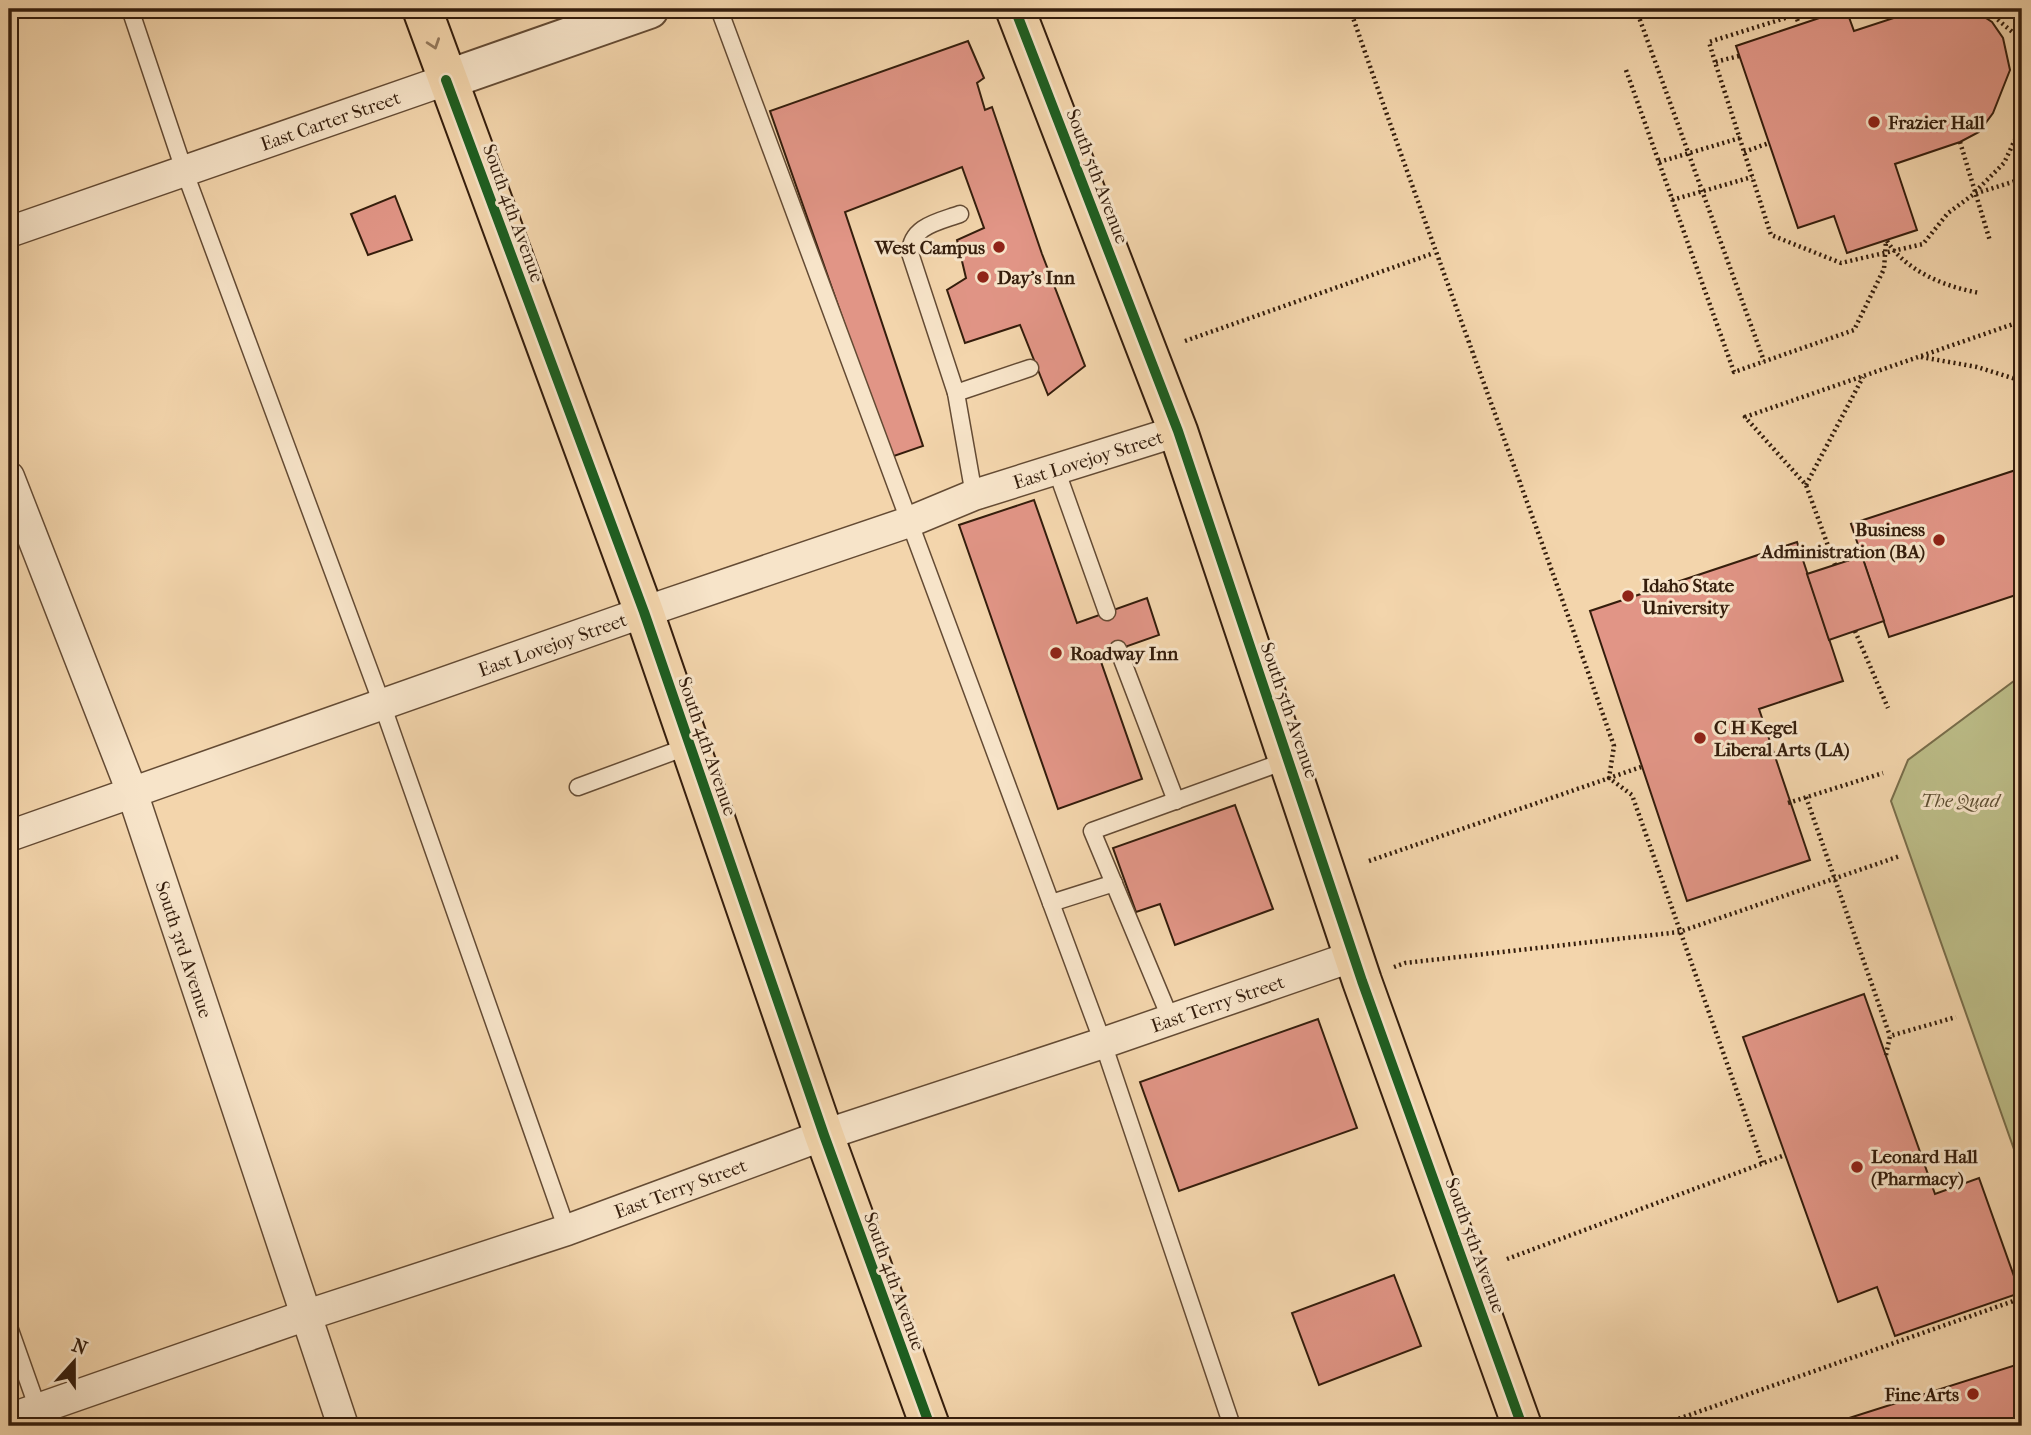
<svg xmlns="http://www.w3.org/2000/svg" width="2031" height="1435" font-family="'IM FELL French Canon',serif">
	<rect width="100%" height="100%" fill="#f3d5ac"/>
	<filter id="stains"><feTurbulence type="fractalNoise" baseFrequency=".00286" numOctaves="4"/><feColorMatrix values="0 0 0 0 .2 0 0 0 0 .09 0 0 0 0 .02 0 0 0 .5 -.17"/></filter>
	<radialGradient id="worn" r=".72"><stop offset=".6" stop-color="#630" stop-opacity="0"/><stop offset="1" stop-color="#630" stop-opacity=".3"/></radialGradient>
	<path fill="#bcbd88" stroke="#786d4a" stroke-width="2" d="M2022 675V1172L1891 801 1908 760Z"/>
	<g fill="#e19586" stroke="#341d0c" stroke-width="2">
		<path d="M1846 9 1854 31 1921 9H1972L1992 22 2003 38 2010 70 1993 113 1979 132 1960 142 1895 164 1917 230 1847 253 1834 216 1798 228 1736 46Z"/>
		<path d="M968 41 984 78 977 83 985 110 992 107 1042 254 1085 366 1048 395 1020 325 965 343 947 290 966 278 957 240 984 228 962 167 845 212 923 446 891 457 770 111Z"/>
		<path d="M395 196 412 240 368 255 351 214Z"/>
		<path d="M2022 468V593L1889 637 1851 524Z"/>
		<path d="M1034 500 1077 623 1147 598 1159 635 1099 656 1142 779 1058 809 959 525Z"/>
		<path d="M1797 542 1843 681 1759 709 1810 860 1687 901 1590 611Z"/>
		<path d="M1862 556 1884 621 1829 640 1807 574Z"/>
		<path d="M1235 805 1273 909 1175 945 1160 904 1136 912 1113 848Z"/>
		<path d="M1864 994 1935 1194 1979 1178 2020 1293 1895 1336 1877 1287 1838 1302 1743 1037Z"/>
		<path d="M1318 1019 1357 1128 1179 1191 1140 1082Z"/>
		<path d="M1394 1275 1421 1346 1319 1385 1292 1313Z"/>
		<path d="M2022 1363V1426H1824Z"/>
	</g>
	<g fill="none" stroke-linecap="round" stroke-linejoin="round">
		<defs>
			<g id="service">
				<path d="M130 9 184 170 382 704 567 1230"/>
				<path d="M719 9 1103 1043 1232 1426"/>
				<path d="M960 214C938 222 911 226 910 253L956 393 974 495"/>
				<path d="M956 393 1030 368"/>
				<path d="M1056 469 1107 612"/>
				<path d="M1118 649 1176 801"/>
				<path d="M578 787 689 746"/>
				<path d="M1051 903 1114 883"/>
				<path d="M1171 1020 1092 831 1288 760"/>
				<path d="M9 1327 44 1426"/>
			</g>
			<g id="minor">
				<path id="s1" d="M9 232 446 80"/>
				<path id="s2" d="M9 477 132 792 343 1426"/>
				<path id="s3" d="M9 836 644 612 909 522 974 495 1178 431"/>
				<path id="s4" d="M9 1419 304 1316 567 1230 824 1135 1103 1043 1354 956"/>
			</g>
			<path id="tertiary" d="M446 80 649 9"/>
			<g id="primary">
				<path d="M422 9 644 612 824 1135 930 1426"/>
				<path d="M1015 9 1178 431 1362 981 1522 1426"/>
			</g>
		</defs>
		<use href="#service" stroke="#644b34" stroke-width="19"/>
		<use href="#minor" stroke="#644b34" stroke-width="33"/>
		<use href="#tertiary" stroke="#644b34" stroke-width="42"/>
		<use href="#primary" stroke="#341d0c" stroke-width="42"/>
		<g stroke="#341d0c" stroke-width="4.5" stroke-dasharray="2 3.5" stroke-linecap="butt">
			<path d="M1350 9C1435 255 1528 499 1614 746L1609 778 1632 795 1763 1165"/>
			<path d="M1636 9 1764 361"/>
			<path d="M1793 9 1799 24"/>
			<path d="M1985 9 2022 40"/>
			<path d="M1895 17 1897 9"/>
			<path d="M1739 56 1715 62 1771 235 1841 263 1923 244 1948 213 1974 194 2022 179"/>
			<path d="M1715 62 1709 42 1814 9"/>
			<path d="M1626 70 1734 372 1854 330 1884 269 1886 241"/>
			<path d="M1960 142 1990 241"/>
			<path d="M1744 152 1769 143"/>
			<path d="M1659 162 1740 138"/>
			<path d="M1975 192 2004 163 2022 125"/>
			<path d="M1672 200 1752 177"/>
			<path d="M1887 241C1906 271 1945 287 1980 293"/>
			<path d="M1185 341 1434 253"/>
			<path d="M1921 357 1977 367 2022 381"/>
			<path d="M1806 485 1863 377"/>
			<path d="M1835 565 1806 485 1745 417 2022 321"/>
			<path d="M1855 631 1888 708"/>
			<path d="M1806 797 1890 1036"/>
			<path d="M1788 803 1883 773"/>
			<path d="M1369 861 1641 767"/>
			<path d="M1394 967 1405 963 1679 932 1900 856"/>
			<path d="M1886 1055 1890 1036 1956 1017"/>
			<path d="M1507 1259 1785 1155"/>
			<path d="M1658 1426 2022 1298"/>
		</g>
		<use href="#service" stroke="#f7e4c9" stroke-width="16"/>
		<use href="#minor" stroke="#f7e4c9" stroke-width="30"/>
		<use href="#tertiary" stroke="#f7e4c9" stroke-width="38"/>
		<use href="#primary" stroke="#f3d5ac" stroke-width="38"/>
		<defs>
			<g id="cycleway">
				<path d="M1015 9 1178 431 1362 981 1522 1426"/>
				<path d="M446 80 644 612 824 1135 930 1426"/>
			</g>
		</defs>
		<use href="#cycleway" stroke="#f7e4c9" stroke-width="15"/>
		<use href="#cycleway" stroke="#1b5e20" stroke-width="10"/>
	</g>
	<defs><path id="oneway-chevron" d="M-2-3.5L2.5 0L-2 3.5" fill="none" stroke-width="1.6" stroke-linecap="round" stroke-linejoin="round" transform="scale(1.75)"/></defs>
	<use stroke="#94795c" href="#oneway-chevron" transform="translate(434 44) rotate(71)"/>
	<g fill="#8f2418" stroke="#f7e4c9" stroke-width="2.5">
		<circle cx="1874" cy="122" r="7"/>
		<circle cx="999" cy="247" r="7"/>
		<circle cx="983" cy="277" r="7"/>
		<circle cx="1939" cy="540" r="7"/>
		<circle cx="1628" cy="596" r="7"/>
		<circle cx="1056" cy="653" r="7"/>
		<circle cx="1700" cy="738" r="7"/>
		<circle cx="1857" cy="1167" r="7"/>
		<circle cx="1973" cy="1394" r="7"/>
	</g>
	<g text-anchor="middle" stroke-width="6" stroke-linejoin="round" paint-order="stroke">
		<g font-size="19" fill="#341d0c" stroke="#f7e4c9">
			<text dy="7" stroke="none"><textPath href="#s1" startOffset="340">East Carter Street</textPath></text>
			<text transform="translate(1098 176) rotate(69)" y="7">South 5th Avenue</text>
			<text transform="translate(514 213) rotate(70)" y="7">South 4th Avenue</text>
			<text dy="7" stroke="none"><textPath href="#s3" startOffset="1143">East Lovejoy Street</textPath></text>
			<text dy="7" stroke="none"><textPath href="#s3" startOffset="576">East Lovejoy Street</textPath></text>
			<text transform="translate(1290 710) rotate(71)" y="7">South 5th Avenue</text>
			<text transform="translate(708 746) rotate(71)" y="7">South 4th Avenue</text>
			<text dy="7" stroke="none"><textPath href="#s2" startOffset="504">South 3rd Avenue</textPath></text>
			<text dy="7" stroke="none"><textPath href="#s4" startOffset="1278">East Terry Street</textPath></text>
			<text dy="7" stroke="none"><textPath href="#s4" startOffset="710">East Terry Street</textPath></text>
			<text transform="translate(1476 1245) rotate(70)" y="7">South 5th Avenue</text>
			<text transform="translate(895 1281) rotate(70)" y="7">South 4th Avenue</text>
		</g>
		<g font-size="19" font-weight="bold" fill="#341d0c" stroke="#f7e4c9" text-anchor="start">
			<text x="1888" y="129">Frazier Hall</text>
			<text x="985" y="254" text-anchor="end">West Campus</text>
			<text x="997" y="284">Day's Inn</text>
			<text x="1925" y="536" text-anchor="end">Business<tspan x="1925" dy="22">Administration (BA)</tspan></text>
			<text x="1642" y="592">Idaho State<tspan x="1642" dy="22">University</tspan></text>
			<text x="1070" y="660">Roadway Inn</text>
			<text x="1714" y="734">C H Kegel<tspan x="1714" dy="22">Liberal Arts (LA)</tspan></text>
			<text x="1871" y="1163">Leonard Hall<tspan x="1871" dy="22">(Pharmacy)</tspan></text>
			<text x="1959" y="1401" text-anchor="end">Fine Arts</text>
		</g>
		<g font-size="19" font-style="italic" fill="#5d4d31" stroke="#f7e4c9">
			<text x="1960" y="807">The Quad</text>
		</g>
	</g>
	<rect width="2031" height="1435" fill="none" stroke="#f3d5ac" stroke-width="35"/>
	<rect x="10" y="10" width="2010" height="1414" fill="none" stroke="#341d0c" stroke-width="3.5"/>
	<rect x="18" y="18" width="1996" height="1400" fill="none" stroke="#341d0c" stroke-width="2"/>
	<g transform="translate(74 1362) rotate(21)" stroke="#f7e4c9" stroke-width="5" paint-order="stroke">
	<path d="M0-5L12 26L0 18L-12 26Z" fill="#341d0c"/>
	<text y="-10" font-size="19" font-weight="bold" text-anchor="middle" fill="#341d0c">N</text>
	</g>
	<rect width="100%" height="100%" filter="url(#stains)"/>
	<rect width="100%" height="100%" fill="url(#worn)"/>
</svg>
